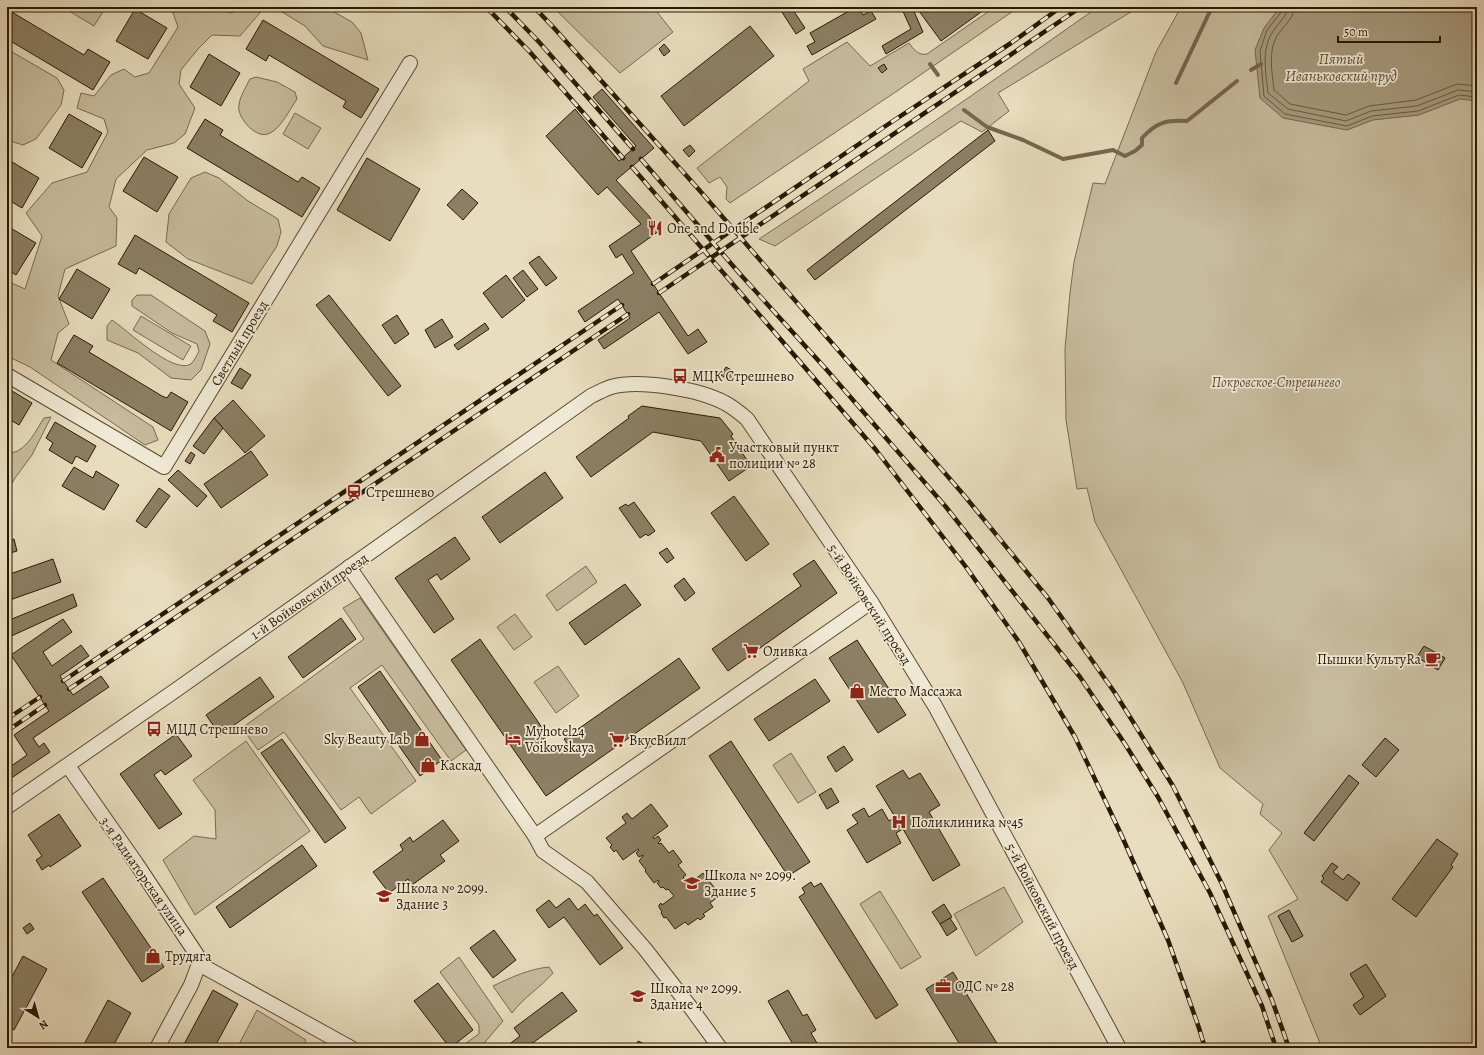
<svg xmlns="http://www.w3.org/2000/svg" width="1484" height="1055" font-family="Alegreya,serif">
	<rect width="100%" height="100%" fill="#e8ddbe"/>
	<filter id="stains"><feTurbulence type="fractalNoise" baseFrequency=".005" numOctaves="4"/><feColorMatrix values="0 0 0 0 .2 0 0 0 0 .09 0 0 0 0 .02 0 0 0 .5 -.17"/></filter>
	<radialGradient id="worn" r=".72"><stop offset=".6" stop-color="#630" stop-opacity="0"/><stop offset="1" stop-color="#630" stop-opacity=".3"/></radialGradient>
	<g fill="#c8bc9f" stroke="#786a52">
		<path d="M71 7H106L94 26 69 11Z"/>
		<path d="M171 7H217L231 13 244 7H265L240 36 212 35 198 49 181 70 179 84 195 108 185 134 174 143 147 150 116 179 109 207 117 218 116 246 65 269 58 296 69 324 58 333 51 360 153 427 158 440 145 445 30 367 7 356V281L25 289 42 236 26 213 52 183 87 172 108 132 104 119 77 108 81 93 94 96 111 75 124 69 135 77 149 73 178 27Z"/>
		<path d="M274 7H325L352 22 361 33 368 60 323 46 305 26Z"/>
		<path d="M553 7H653L673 32 620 73Z"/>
		<path d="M995 7H1019L897 91 730 203 726 199 727 187 720 177 709 183 697 168 809 81 803 69 847 42 870 66 909 43C913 49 919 56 927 54Z"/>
		<path d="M1098 7H1139L998 93 1009 111 982 132 961 121 775 246 759 239C874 164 986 86 1098 7Z"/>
		<path d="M1181 7H1477V1048H1322L1268 916 1298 899 1269 850 1282 833 1260 814 1263 804 1220 768 1183 683 1095 522 1087 488 1077 489 1066 420 1065 349 1070 293 1074 262 1093 183 1105 184 1156 52Z"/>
		<path d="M7 49 57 78 64 90 61 105 36 139 23 145 7 140Z"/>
		<path d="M256 77 277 82 295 92 297 99C290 109 281 128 270 133 257 141 236 117 239 105 240 96 246 87 250 79Z"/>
		<path d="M295 113 321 128 308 149 283 134Z"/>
		<path d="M205 172 219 178 248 201 278 219 281 232 277 246 252 284 188 259 166 242 169 214 191 178Z"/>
		<path d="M137 295H151L205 331 210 344 201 370 191 380 171 378 138 353 107 340V326L112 320C126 329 173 375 191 364 194 361 197 355 199 351L197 344 172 333 132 306V300Z"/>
		<path d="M141 316 191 346 183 360 133 330Z"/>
		<path d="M51 417 32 455 15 478 7 492V450L12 453C28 449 36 430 44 418Z"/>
		<path d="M586 566 597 582 557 611 546 595Z"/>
		<path d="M360 598 466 750 451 761 382 665 350 688 416 781 371 814 359 797 341 810 284 732 258 750 242 728 364 639 343 608Z"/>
		<path d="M515 614 532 637 514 650 497 627Z"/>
		<path d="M558 666 579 696 556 713 534 682Z"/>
		<path d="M246 741 310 831 195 915 163 860 194 836 216 839 215 810 193 780Z"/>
		<path d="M791 753 816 792 798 803 773 765Z"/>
		<path d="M1004 887 1023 922 976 956 954 914Z"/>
		<path d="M880 891 921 957 901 969 860 904Z"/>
		<path d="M459 957 503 1021 480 1048H459L479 1034V1025L440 972Z"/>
		<path d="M549 967 553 973C540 988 524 997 512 1013L493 986C512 977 529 969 549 967Z"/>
		<path d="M257 1010 306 1040 302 1048H237Z"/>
	</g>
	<path fill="#a79a7f" stroke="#75664e" d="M1280 7H1477V101L1460 99 1419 115 1373 120 1347 130 1283 118 1260 98 1255 50 1264 28Z"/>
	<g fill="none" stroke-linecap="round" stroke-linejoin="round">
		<g stroke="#685a42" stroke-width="1">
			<path d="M1283 7 1282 11 1267 30 1260 51 1264 96 1285 114 1347 126 1372 116 1418 111 1459 95 1477 97"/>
			<path d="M1288 7C1287 17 1277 24 1272 33 1261 51 1266 73 1268 93L1288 109 1346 121 1371 111 1417 106 1458 90 1477 92"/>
			<path d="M1294 7C1294 19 1283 26 1277 36 1268 52 1272 72 1274 90L1290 104 1346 115 1369 106 1416 100 1457 84 1477 86"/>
		</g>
		<g stroke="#75664e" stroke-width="4">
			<path d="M930 64 938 75"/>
			<path d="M1251 70 1261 64"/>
			<path d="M1176 83 1212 7"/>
			<path d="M964 110 987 127 1023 140 1063 159 1113 150 1125 156 1135 151 1142 145V138C1157 122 1166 120 1187 121L1237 81"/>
		</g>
	</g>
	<g fill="#8c7f65" stroke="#291905">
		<path d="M7 7H12L10 11 84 55 88 49 110 62 93 90 7 39Z"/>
		<path d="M776 7H791L805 28 796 34 780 9Z"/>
		<path d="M856 7H858L863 15 871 11 876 19 812 55 807 46 815 42 810 33Z"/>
		<path d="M901 7H912L923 32 886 54 882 46 911 29Z"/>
		<path d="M916 7H988L941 41Z"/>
		<path d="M135 9 167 28 148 59 116 41Z"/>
		<path d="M263 20 379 89 361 118 343 107 346 101 269 55 266 61 246 49Z"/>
		<path d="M750 26 774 56 684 126 661 96Z"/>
		<path d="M664 44 670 51 664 56 659 49Z"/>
		<path d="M209 54 240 73 221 106 190 87Z"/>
		<path d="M884 64 887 69 882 73 878 68Z"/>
		<path d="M602 89 654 148 616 180 649 216 659 231 631 251 688 336 698 329 707 342 688 354 659 312 604 349 598 340 630 318 618 299 585 322 578 311 634 273 622 254 616 258 609 246 641 224 607 187 598 195 546 136 575 109 619 161 636 146 593 97Z"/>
		<path d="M69 114 102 133 82 168 49 148Z"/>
		<path d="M205 119 223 130 220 135 298 182 302 177 320 188 302 217 187 148Z"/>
		<path d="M988 130 995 141 815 280 807 270Z"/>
		<path d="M690 145 695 151 689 157 683 150Z"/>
		<path d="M144 157 178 177 157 212 123 191Z"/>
		<path d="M367 158 420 189 390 241 337 210Z"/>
		<path d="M7 159 39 178 22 208 7 199Z"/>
		<path d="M462 189 478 203 463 220 447 205Z"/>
		<path d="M7 226 36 243 16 275 7 269Z"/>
		<path d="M135 235 249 303 232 332 213 321 217 315 139 268 136 274 118 264Z"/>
		<path d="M539 256 557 278 546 286 529 263Z"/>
		<path d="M77 269 110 289 92 319 59 299Z"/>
		<path d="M523 270 538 289 527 297 513 278Z"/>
		<path d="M506 275 525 300 502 318 483 293Z"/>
		<path d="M329 295 401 386 388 396 316 305Z"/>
		<path d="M397 315 409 334 395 344 382 325Z"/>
		<path d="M442 319 453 337 435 348 425 330Z"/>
		<path d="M485 323 489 329 458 350 454 345Z"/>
		<path d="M74 335 93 346 89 352 162 396 167 398 171 392 188 402 171 431 57 363Z"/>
		<path d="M726 367 735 372 730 381 721 375Z"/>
		<path d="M240 368 251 375 242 389 231 383Z"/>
		<path d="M7 388 32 403 19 425 7 418Z"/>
		<path d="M233 400 265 436 245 453 214 418Z"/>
		<path d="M642 406 720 418 733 434 731 436 751 466 729 481 701 441 653 432 591 477 576 457 629 418 628 416Z"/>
		<path d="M214 418 223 428 204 454 193 446Z"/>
		<path d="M55 422 96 446 87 462 76 456 72 464 49 450 53 443 46 438Z"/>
		<path d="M251 451 268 475 221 508 204 484Z"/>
		<path d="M191 452 195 455 190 464 185 461Z"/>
		<path d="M74 467 93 478 96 471 119 485 104 510 62 486Z"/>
		<path d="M178 470 207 496 197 507 168 480Z"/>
		<path d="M545 472 563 498 500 543 482 517Z"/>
		<path d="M159 488 170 496 146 528 136 521Z"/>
		<path d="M734 496 769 544 746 561 711 513Z"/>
		<path d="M634 502 655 531 648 536 646 534 640 538 619 508 626 504 628 506Z"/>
		<path d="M455 537 470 559 441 580 437 574 428 580 454 619 434 633 395 578Z"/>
		<path d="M14 539 17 551 7 554V541Z"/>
		<path d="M667 548 674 558 667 563 659 553Z"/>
		<path d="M53 559 61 582 7 601V575Z"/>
		<path d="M814 560 837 593 728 671 712 649 801 586 793 574Z"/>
		<path d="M684 578 695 593 685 601 674 586Z"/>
		<path d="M625 584 641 605 585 645 569 623Z"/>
		<path d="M73 594 77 606 7 638V621Z"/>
		<path d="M341 618 356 639 303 678 288 657Z"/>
		<path d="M63 619 72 632 43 652 52 666 81 645 89 656 60 676 73 695 101 676 109 687 33 738 39 747 44 743 50 752 7 781V769L27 755 14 735 49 711 11 655Z"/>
		<path d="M480 639 548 736 543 739 553 753 567 743 564 739 679 658 700 688 546 796 451 660Z"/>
		<path d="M857 640 906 715 878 733 829 658Z"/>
		<path d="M1424 646 1445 658 1438 670 1417 657Z"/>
		<path d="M380 671 442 760 420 776 358 687Z"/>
		<path d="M260 677 274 697 220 735 206 715Z"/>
		<path d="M815 679 830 701 769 741 754 719Z"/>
		<path d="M176 734 192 756 165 775 161 770 154 775 182 814 159 829 120 774Z"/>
		<path d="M1385 738 1399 750 1376 777 1362 765Z"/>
		<path d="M282 739 346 828 325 843 261 753Z"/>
		<path d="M731 741 810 862 788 876 709 756Z"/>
		<path d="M844 746 853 760 836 772 827 757Z"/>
		<path d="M903 770 909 779 920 773 940 805 929 812 960 865 933 881 903 829 896 833 901 843 867 863 847 830 858 823 852 815 864 808 869 817 882 809 889 821 895 817 876 786Z"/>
		<path d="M1349 775 1359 783 1314 841 1304 833Z"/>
		<path d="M831 788 839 802 827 809 819 795Z"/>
		<path d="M651 804 668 826 653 837 654 839 658 836 661 840 658 843 659 844 661 843 669 853 673 850 682 862 678 865 686 875 683 877 689 884 703 873 720 895 710 903 713 907 703 914 705 916 700 920 698 918 688 925 685 922 675 929 666 917 664 918 661 913 662 912 659 907V905L661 903 662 905 674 896 668 889 666 890 663 887 661 888 657 883 659 882 658 880 654 883 645 871 646 870 639 861 643 856V855L639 857 636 853 639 850 638 849 623 860 616 850 614 852 610 847 612 845 606 838 626 823 622 817 627 813 632 819Z"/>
		<path d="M59 814 81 846 50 867 49 865 42 870 36 860 42 856 28 835Z"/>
		<path d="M443 820 459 841 440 855 445 861 412 885 408 879 389 893 373 872 403 850 400 845 410 837 413 842Z"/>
		<path d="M1437 839 1458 854 1451 865 1453 867 1416 917 1392 899Z"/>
		<path d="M302 845 317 866 230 928 216 907Z"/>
		<path d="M1332 863 1338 867 1333 872 1343 880 1348 874 1360 883 1347 901 1321 882 1324 878 1322 876Z"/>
		<path d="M103 878 164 967 142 982 82 892Z"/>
		<path d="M811 882 814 887 821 883 898 1005 876 1019 799 897 805 893 802 888Z"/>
		<path d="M569 898 578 910 585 904 594 916 597 914 623 948 600 965 564 917 549 928 536 910 549 900 556 908Z"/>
		<path d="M944 904 952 917 940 924 932 912Z"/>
		<path d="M1289 910 1303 936 1292 942 1278 916Z"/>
		<path d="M950 918 957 929 947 936 940 924Z"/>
		<path d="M30 923 34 929 27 934 23 928Z"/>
		<path d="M494 930 516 960 493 978 470 948Z"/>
		<path d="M23 956 47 969 14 1030 7 1027V986Z"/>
		<path d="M1366 964 1386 996 1360 1015 1353 1005 1364 997 1350 974Z"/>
		<path d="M953 972 998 1045 1000 1048H962L926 989Z"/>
		<path d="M438 983 473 1030 450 1048 414 1001Z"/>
		<path d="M213 990 238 1004 214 1048H182Z"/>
		<path d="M788 990 803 1016 807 1014 816 1030 811 1033 820 1048H795L768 1001Z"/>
		<path d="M562 992 577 1011 527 1047 528 1048H508L507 1046 520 1036 514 1028Z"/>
		<path d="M108 1000 131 1013 112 1048H82Z"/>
		<path d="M638 1041 653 1048H635Z"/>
	</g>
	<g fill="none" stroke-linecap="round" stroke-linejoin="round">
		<defs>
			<g id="minor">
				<path d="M7 375 164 467 410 63"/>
				<path d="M349 567 535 836 543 851 587 882 645 949 691 1008 720 1048"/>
				<path d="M68 766 136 863 197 955 199 964 191 985 157 1048"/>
				<path d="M7 807 176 690 591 396C598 393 604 389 611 387 639 379 699 389 725 403 733 407 740 413 747 419L871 602 935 706 1119 1048"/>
				<path d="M535 836 871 602"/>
				<path d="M199 964 351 1048"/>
			</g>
		</defs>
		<use href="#minor" stroke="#594a33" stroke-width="16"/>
		<use href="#minor" stroke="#f0e9d5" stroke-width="14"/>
		<defs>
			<g id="rail">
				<path d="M486 7 529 51 623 158"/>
				<path d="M505 7 539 42 633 149"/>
				<path d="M534 7 554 28 701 192 963 494 1048 598 1115 693 1173 786 1222 884 1272 1000 1289 1048"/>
				<path d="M641 159 740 274 826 369 946 507 1080 677 1125 744 1158 797 1210 893 1262 1006 1276 1048"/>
				<path d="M632 167 876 450 966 567 1019 642 1075 737 1120 832 1168 940 1199 1028 1205 1048"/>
				<path d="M653 284 884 127 1011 43 1061 7"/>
				<path d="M659 293 1081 7"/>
				<path d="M63 681 622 305"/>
				<path d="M69 689 628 314"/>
				<path d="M7 719 40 697"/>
				<path d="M7 731 45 705"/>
			</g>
		</defs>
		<use href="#rail" stroke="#291905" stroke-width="4.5"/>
		<use href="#rail" stroke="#f0e9d5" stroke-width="3" stroke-dasharray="9" stroke-linecap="butt"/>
	</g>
	<defs>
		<symbol id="restaurant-bare" viewBox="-9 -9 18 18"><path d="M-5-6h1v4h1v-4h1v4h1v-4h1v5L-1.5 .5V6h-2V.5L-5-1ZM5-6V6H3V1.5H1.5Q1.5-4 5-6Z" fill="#8f2418" stroke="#f0e9d5" stroke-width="2.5" paint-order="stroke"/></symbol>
		<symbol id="bus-bare" viewBox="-9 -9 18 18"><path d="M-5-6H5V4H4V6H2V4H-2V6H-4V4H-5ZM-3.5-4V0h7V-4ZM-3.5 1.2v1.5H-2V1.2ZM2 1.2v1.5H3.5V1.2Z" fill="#8f2418" stroke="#f0e9d5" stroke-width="2.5" paint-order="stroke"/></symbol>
		<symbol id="civic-bare" viewBox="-9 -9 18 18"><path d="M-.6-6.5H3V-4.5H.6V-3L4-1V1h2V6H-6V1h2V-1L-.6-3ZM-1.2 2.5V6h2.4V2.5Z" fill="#8f2418" stroke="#f0e9d5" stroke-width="2.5" paint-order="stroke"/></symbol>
		<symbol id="station-bare" viewBox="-9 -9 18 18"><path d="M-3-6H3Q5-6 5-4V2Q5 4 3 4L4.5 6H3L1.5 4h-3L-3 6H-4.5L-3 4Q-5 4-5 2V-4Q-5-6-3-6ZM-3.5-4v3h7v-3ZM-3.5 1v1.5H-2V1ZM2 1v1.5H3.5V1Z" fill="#8f2418" stroke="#f0e9d5" stroke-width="2.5" paint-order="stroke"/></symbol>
		<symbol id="supermarket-bare" viewBox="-9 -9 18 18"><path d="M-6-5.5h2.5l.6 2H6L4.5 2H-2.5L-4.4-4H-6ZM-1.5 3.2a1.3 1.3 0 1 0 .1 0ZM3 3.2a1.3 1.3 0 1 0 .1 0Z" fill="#8f2418" stroke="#f0e9d5" stroke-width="2.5" paint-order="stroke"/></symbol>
		<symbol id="cafe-bare" viewBox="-9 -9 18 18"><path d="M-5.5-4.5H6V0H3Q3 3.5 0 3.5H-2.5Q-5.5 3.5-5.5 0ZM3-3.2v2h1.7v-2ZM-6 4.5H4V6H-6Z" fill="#8f2418" stroke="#f0e9d5" stroke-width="2.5" paint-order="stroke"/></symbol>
		<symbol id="shop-bare" viewBox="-9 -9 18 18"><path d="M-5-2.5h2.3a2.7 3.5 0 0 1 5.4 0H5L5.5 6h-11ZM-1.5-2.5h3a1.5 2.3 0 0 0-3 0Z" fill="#8f2418" stroke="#f0e9d5" stroke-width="2.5" paint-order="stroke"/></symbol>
		<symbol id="hotel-bare" viewBox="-9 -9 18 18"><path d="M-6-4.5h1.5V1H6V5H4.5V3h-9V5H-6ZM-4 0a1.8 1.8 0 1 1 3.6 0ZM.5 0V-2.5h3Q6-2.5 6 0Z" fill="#8f2418" stroke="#f0e9d5" stroke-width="2.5" paint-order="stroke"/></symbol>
		<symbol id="hospital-bare" viewBox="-9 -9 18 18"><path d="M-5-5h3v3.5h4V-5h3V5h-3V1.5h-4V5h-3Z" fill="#8f2418" stroke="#f0e9d5" stroke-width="2.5" paint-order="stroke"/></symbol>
		<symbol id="school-bare" viewBox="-9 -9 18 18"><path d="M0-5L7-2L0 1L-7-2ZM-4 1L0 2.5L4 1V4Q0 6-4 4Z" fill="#8f2418" stroke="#f0e9d5" stroke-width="2.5" paint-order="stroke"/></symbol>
		<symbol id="office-bare" viewBox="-9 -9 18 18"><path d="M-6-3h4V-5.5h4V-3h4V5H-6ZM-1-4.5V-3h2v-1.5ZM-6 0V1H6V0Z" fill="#8f2418" stroke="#f0e9d5" stroke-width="2.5" paint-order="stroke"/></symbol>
	</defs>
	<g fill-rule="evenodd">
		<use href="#restaurant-bare" x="644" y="217" width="22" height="22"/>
		<use href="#bus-bare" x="669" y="365" width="22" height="22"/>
		<use href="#civic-bare" x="706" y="444" width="22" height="22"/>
		<use href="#station-bare" x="343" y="481" width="22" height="22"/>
		<use href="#supermarket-bare" x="740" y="640" width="22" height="22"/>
		<use href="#cafe-bare" x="1422" y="648" width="22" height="22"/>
		<use href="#shop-bare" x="846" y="680" width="22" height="22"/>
		<use href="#bus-bare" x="143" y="718" width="22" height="22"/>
		<use href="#shop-bare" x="411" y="728" width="22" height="22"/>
		<use href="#hotel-bare" x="502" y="728" width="22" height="22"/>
		<use href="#supermarket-bare" x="606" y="729" width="22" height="22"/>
		<use href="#shop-bare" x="417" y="754" width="22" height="22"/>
		<use href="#hospital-bare" x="888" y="811" width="22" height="22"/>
		<use href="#school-bare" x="681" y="872" width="22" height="22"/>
		<use href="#school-bare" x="373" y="885" width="22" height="22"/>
		<use href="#shop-bare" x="142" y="945" width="22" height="22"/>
		<use href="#office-bare" x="932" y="975" width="22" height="22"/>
		<use href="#school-bare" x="627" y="985" width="22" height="22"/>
	</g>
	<g text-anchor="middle" stroke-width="3.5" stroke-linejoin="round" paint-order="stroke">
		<g font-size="14" fill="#291905" stroke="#f0e9d5" text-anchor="start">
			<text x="667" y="233">One and Double</text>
			<text x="692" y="381">МЦК Стрешнево</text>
			<text x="729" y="452">Участковый пункт<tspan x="729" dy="16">полиции № 28</tspan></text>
			<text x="366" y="497">Стрешнево</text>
			<text x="763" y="656">Оливка</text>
			<text x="1421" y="664" text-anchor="end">Пышки КультуRa</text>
			<text x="869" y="696">Место Массажа</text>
			<text x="166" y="734">МЦД Стрешнево</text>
			<text x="525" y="736">Myhotel24<tspan x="525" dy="16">Voikovskaya</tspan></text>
			<text x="410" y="744" text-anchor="end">Sky Beauty Lab</text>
			<text x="629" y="745">ВкусВилл</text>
			<text x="440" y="770">Каскад</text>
			<text x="911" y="827">Поликлиника №45</text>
			<text x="704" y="880">Школа № 2099.<tspan x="704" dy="16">Здание 5</tspan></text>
			<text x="396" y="893">Школа № 2099.<tspan x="396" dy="16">Здание 3</tspan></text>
			<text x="165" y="961">Трудяга</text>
			<text x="955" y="991">ОДС № 28</text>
			<text x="650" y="993">Школа № 2099.<tspan x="650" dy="16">Здание 4</tspan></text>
		</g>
		<g font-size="14" fill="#291905" stroke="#f0e9d5">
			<text transform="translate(239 343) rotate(-59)" y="5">Светлый проезд</text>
			<text transform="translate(309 596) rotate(-35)" y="5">1-й Войковский проезд</text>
			<text transform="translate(870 604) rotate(57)" y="5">5-й Войковский проезд</text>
			<text transform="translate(144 876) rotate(55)" y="5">3-я Радиаторская улица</text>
			<text transform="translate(1043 906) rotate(62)" y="5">5-й Войковский проезд</text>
		</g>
		<g font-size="14" font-style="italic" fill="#594a33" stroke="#f0e9d5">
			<text x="1276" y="387">Покровское-Стрешнево</text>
		</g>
		<g font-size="15" font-style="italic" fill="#5b4d36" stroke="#f0e9d5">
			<text x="1341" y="64">Пятый<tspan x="1341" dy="17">Иваньковский пруд</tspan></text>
		</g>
	</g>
	<rect width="1484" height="1055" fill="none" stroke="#e8ddbe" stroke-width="24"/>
	<rect x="8" y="8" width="1468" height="1039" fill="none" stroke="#291905" stroke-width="2"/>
	<rect x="12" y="12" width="1460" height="1031" fill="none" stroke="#291905"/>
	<g transform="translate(38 1017) rotate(143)" stroke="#f0e9d5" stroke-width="3" paint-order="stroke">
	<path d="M0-3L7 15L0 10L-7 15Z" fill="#291905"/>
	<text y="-6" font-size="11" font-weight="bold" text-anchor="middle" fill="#291905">N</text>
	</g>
	<path d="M1338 36v6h102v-6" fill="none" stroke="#291905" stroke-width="2"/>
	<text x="1344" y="36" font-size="12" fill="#291905" stroke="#f0e9d5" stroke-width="3" paint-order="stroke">50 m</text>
	<rect width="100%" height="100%" filter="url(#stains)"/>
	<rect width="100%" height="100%" fill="url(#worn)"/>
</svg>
